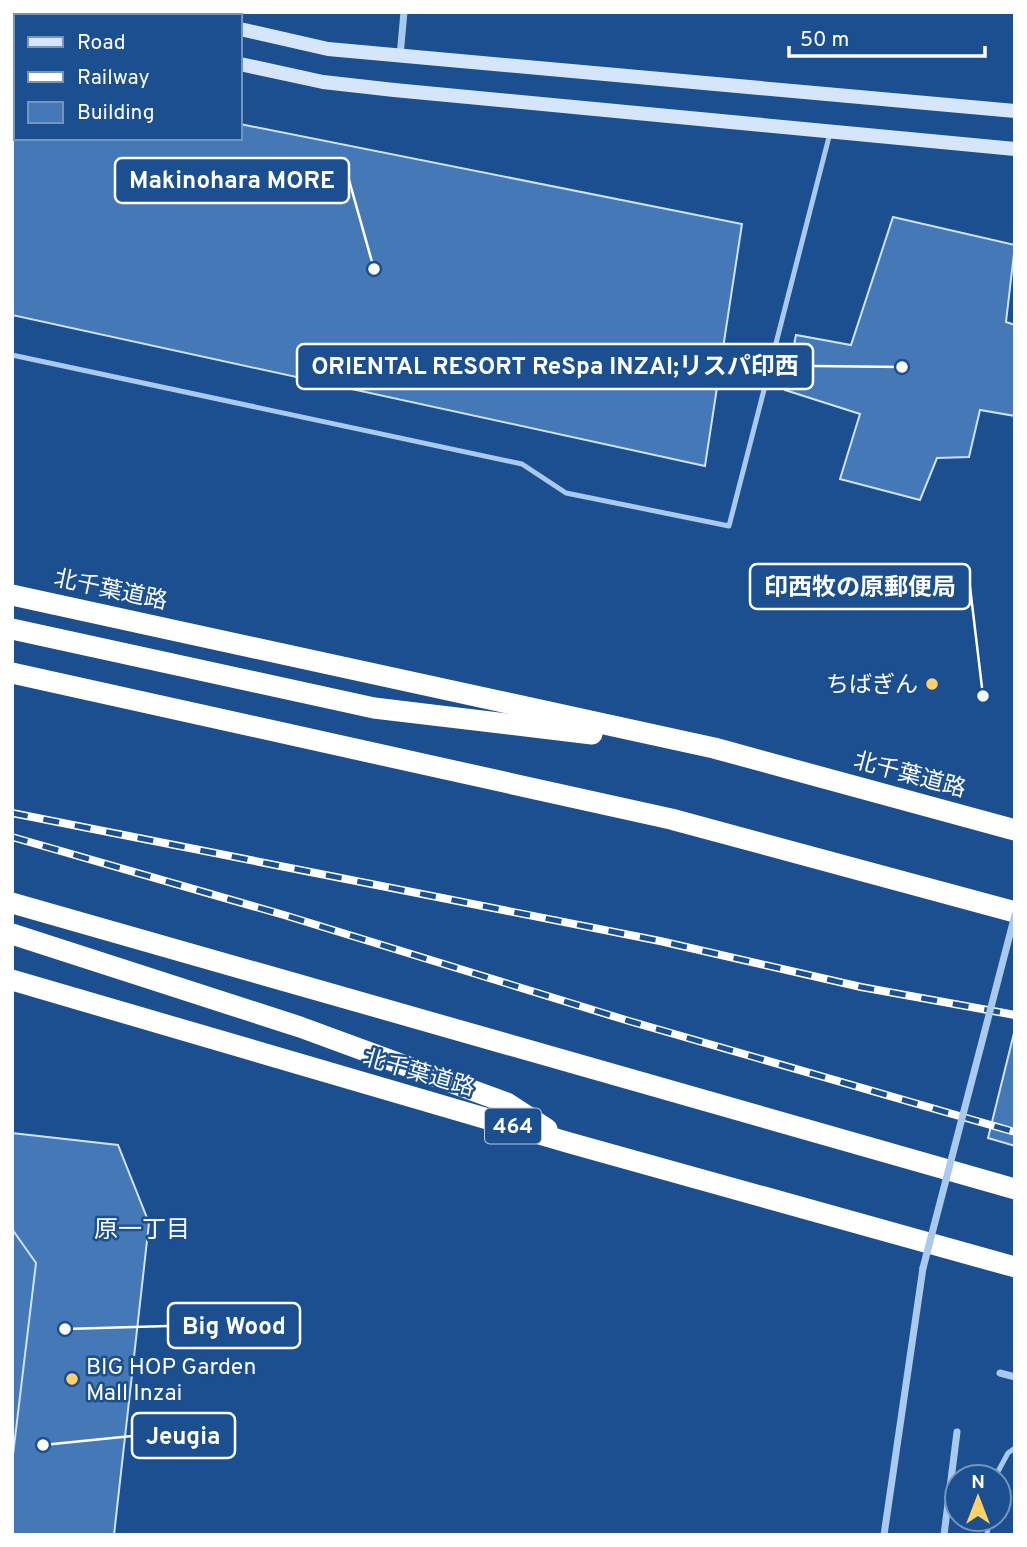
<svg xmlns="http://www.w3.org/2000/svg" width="1027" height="1547" font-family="Overpass,'Noto Sans JP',sans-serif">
	<rect width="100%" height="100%" fill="#1b4f8f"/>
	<g fill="#4478b7" stroke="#cfe3fa" stroke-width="2">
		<path d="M12 79 16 80V138H240V124L742 224 705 466 12 315Z"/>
		<path d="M893 217 1015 245 1006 322 1015 325V416L980 410 969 457 937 458 920 500 840 479 860 414 785 390 796 335 851 345Z"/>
		<path d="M1015 1029V1146L988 1138Z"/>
		<path d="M12 1133 118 1145 149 1223 114 1535H12Z"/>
		<path d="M12 1229 36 1263 12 1463Z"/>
	</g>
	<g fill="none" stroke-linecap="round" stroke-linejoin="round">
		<g stroke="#a9c9ee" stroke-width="5">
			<path d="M12 355 522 464 566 493 729 526 830 133"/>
			<path d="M995 1477 1008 1453 1015 1448"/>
			<path d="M987 1535 989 1519"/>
		</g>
		<g stroke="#a9c9ee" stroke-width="7">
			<path d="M400 56 404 12"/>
			<path d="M1000 1373 1015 1377"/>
			<path d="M884 1535 923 1268"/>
			<path d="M944 1535 957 1432"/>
		</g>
		<g stroke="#d6e6fa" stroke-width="14">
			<path d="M91 12 98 16"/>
			<path d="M186 12 196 16"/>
			<path d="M240 29 328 49 1015 111"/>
			<path d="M240 64 323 82 394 90 1015 149"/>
		</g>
		<g stroke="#fff" stroke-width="21">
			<path d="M12 595 714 748 1015 830"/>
			<path d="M12 629 374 708 592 734"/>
			<path d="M12 673 671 819 1015 912"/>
			<path d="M12 903 1015 1189"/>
			<path d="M12 934 300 1027 507 1103 547 1129"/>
			<path d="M12 980 570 1143 1015 1267"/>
		</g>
		<defs>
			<g id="rail">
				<path d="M12 813 660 941 861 987 1015 1015"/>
				<path d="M12 837 284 915 629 1021 1015 1132"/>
			</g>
		</defs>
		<use href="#rail" stroke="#fff" stroke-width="8"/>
		<use href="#rail" stroke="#1b4f8f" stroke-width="5" stroke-dasharray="16" stroke-linecap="butt"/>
		<path stroke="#a9c9ee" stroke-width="7" d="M923 1268 1015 915"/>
	</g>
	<g fill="#ffd166" stroke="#1b4f8f" stroke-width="2.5">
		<circle cx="932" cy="684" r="7"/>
		<circle cx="72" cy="1379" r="7"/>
	</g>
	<g text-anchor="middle" stroke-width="5" stroke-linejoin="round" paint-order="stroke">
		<rect fill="#1b4f8f" stroke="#bbcadd" stroke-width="2" x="485" y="1108.5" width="56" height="35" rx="5"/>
		<g font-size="21" font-weight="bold" fill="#fff">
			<text x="513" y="1133">464</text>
		</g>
		<g font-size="23" fill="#fff" stroke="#1b4f8f">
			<text transform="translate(111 589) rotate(12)" y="8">北千葉道路</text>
			<text transform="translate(910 774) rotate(15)" y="8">北千葉道路</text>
			<text transform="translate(419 1072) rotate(16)" y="8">北千葉道路</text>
		</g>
		<g font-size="23" fill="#fff" stroke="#1b4f8f" text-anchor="end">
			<text x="918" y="692">ちばぎん</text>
			<text x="86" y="1374" text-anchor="start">BIG HOP Garden<tspan x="86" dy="26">Mall Inzai</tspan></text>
		</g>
		<g font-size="24" fill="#fff" stroke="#1b4f8f">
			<text x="142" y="1237">原一丁目</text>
		</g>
	</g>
	<path fill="none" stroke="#fff" stroke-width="2.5" d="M374 269L349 180M902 367L813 366M983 696L970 587M65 1329L168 1326M43 1445L132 1436"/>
	<g fill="#fff" stroke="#1b4f8f" stroke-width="2.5">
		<circle cx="374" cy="269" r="7"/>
		<circle cx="902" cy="367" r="7"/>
		<circle cx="983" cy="696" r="7"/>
		<circle cx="65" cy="1329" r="7"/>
		<circle cx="43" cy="1445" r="7"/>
	</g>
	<g fill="#1b4f8f" stroke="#fff" stroke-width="2.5">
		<rect x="115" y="158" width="234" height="45" rx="7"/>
		<rect x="297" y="344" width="516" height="45" rx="7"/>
		<rect x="750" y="564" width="220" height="45" rx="7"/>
		<rect x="168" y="1303" width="132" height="45" rx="7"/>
		<rect x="132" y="1413" width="103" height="45" rx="7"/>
	</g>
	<g font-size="24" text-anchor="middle" font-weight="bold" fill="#fff">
		<text x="232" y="188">Makinohara MORE</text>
		<text x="555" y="374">ORIENTAL RESORT ReSpa INZAI;リスパ印西</text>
		<text x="860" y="595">印西牧の原郵便局</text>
		<text x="234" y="1334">Big Wood</text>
		<text x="183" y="1444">Jeugia</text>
	</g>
	<rect width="1027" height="1547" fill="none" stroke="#ffffff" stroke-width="28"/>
	<rect x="14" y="14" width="228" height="126" fill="#1b4f8f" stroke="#7695bc" stroke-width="2"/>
	<rect x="28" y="37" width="35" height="10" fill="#d6e6fa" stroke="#7695bc" stroke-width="2"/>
	<text x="77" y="49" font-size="21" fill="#ffffff">Road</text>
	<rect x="28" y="72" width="35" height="10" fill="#ffffff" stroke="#7695bc" stroke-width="2"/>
	<text x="77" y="84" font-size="21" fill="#ffffff">Railway</text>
	<rect x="28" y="102" width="35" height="21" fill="#4478b7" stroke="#7695bc" stroke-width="2"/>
	<text x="77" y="119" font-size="21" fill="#ffffff">Building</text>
	<g transform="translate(978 1498)"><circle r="33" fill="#1b4f8f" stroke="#7695bc" stroke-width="2"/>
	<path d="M0-5L12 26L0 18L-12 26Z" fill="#ffd166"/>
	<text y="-10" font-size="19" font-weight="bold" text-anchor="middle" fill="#ffffff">N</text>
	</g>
	<path d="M789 46v10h196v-10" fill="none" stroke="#ffffff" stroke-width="3.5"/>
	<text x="800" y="46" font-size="21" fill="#ffffff" stroke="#1b4f8f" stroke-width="5" paint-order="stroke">50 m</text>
</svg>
